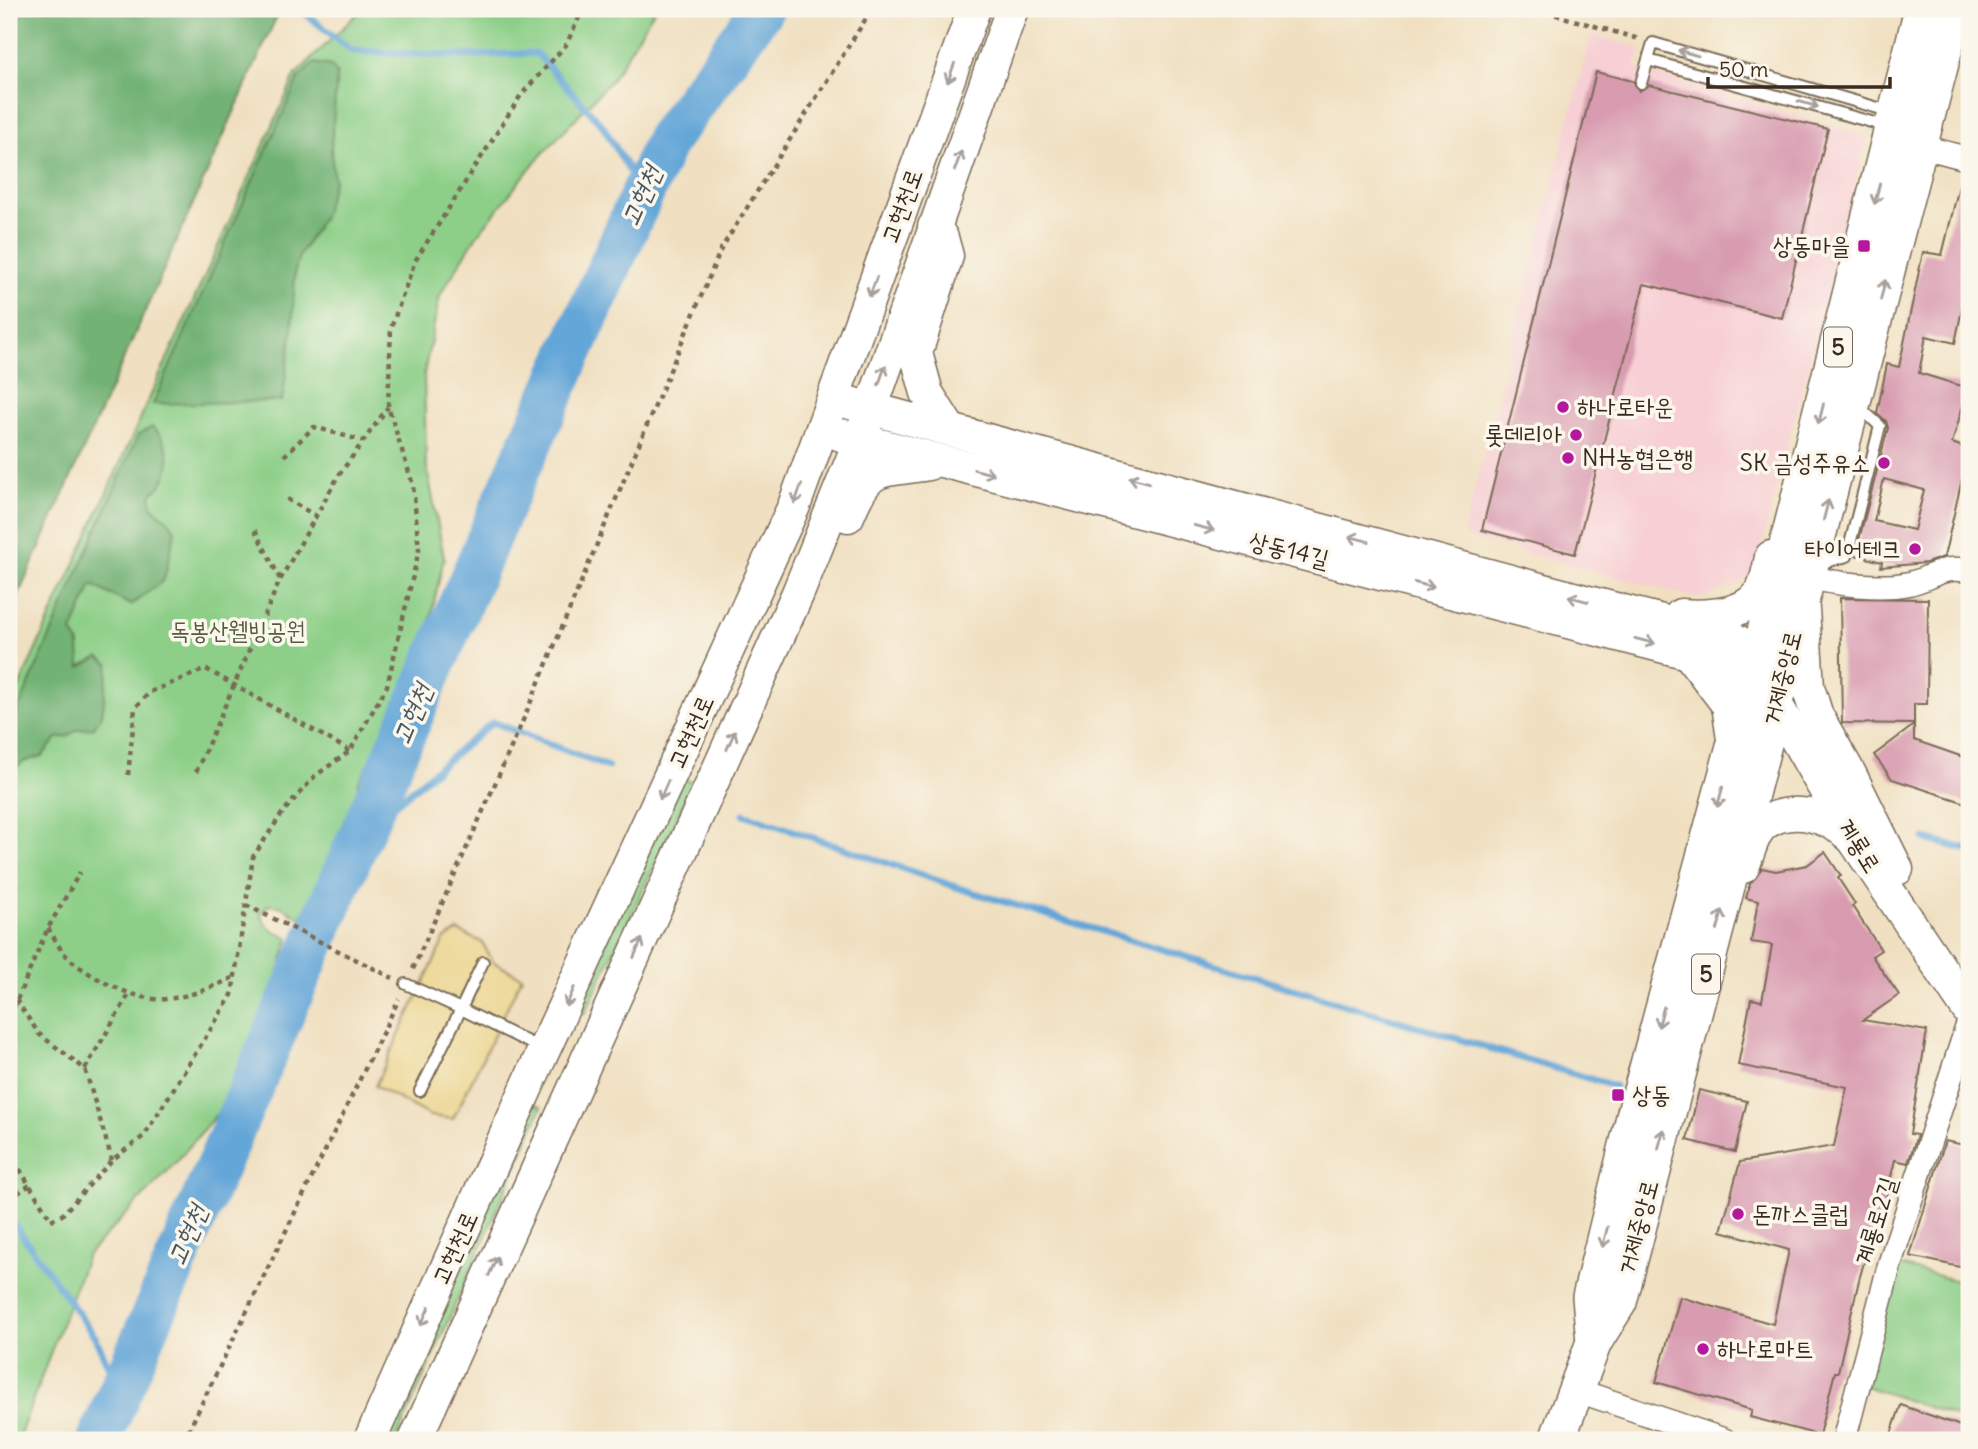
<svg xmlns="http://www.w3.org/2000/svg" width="1978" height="1449" font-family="Delius,'Poor Story',sans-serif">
	<rect width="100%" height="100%" fill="#fbf7ec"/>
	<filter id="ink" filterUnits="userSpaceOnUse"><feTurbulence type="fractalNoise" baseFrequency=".0143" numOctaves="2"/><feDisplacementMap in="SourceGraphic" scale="14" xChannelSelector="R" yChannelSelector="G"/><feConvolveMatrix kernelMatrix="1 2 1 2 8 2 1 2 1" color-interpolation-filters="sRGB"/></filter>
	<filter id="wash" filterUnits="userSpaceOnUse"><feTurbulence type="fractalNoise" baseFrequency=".00686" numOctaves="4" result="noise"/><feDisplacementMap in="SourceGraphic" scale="28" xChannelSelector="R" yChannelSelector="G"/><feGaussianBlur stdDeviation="1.57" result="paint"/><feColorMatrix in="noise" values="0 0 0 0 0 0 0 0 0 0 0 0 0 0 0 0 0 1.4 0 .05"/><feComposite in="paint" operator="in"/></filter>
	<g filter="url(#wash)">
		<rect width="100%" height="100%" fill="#f0e0c1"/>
		<path fill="#f7cfd4" d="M1591 34 1641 48 1635 68 1867 137 1754 576 1704 597 1696 598 1463 536Z"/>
		<g fill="#8dcf88" stroke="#647c53" stroke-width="2">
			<path d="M362 9H655L613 78 535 162 476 237 440 295 424 374 426 462 444 558 425 642 394 719 358 783 356 818 301 918 280 906 269 905 261 912C263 928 275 932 289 938L261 1033 226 1103 177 1161 87 1255 18 1440H9V709L296 74Z"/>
			<path d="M683 778 693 783 585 1013 575 1008Z"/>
			<path d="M532 1102 542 1107 396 1440H384Z"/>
			<path d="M1890 1263 1969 1284V1421L1859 1384Z"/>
		</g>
		<g fill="#72b274" stroke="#566e49" stroke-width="2">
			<path d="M9 9H280L9 616Z"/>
			<path d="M314 63 331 66 337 74 331 148 334 180 323 217 299 256 295 270 292 333 282 401 153 404 299 77Z"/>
			<path d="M152 427C174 444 174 478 152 493 146 514 170 514 175 532L164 580 131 605 92 585 72 632 79 643 80 667 99 657 109 664 102 715 93 728 76 730 67 737 57 738 42 756 23 762 9 773V730L138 435Z"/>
		</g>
		<path fill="#eeda9e" stroke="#94825e" stroke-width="2" d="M458 931 482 942 493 962 522 977 453 1119 430 1116 375 1086 444 940Z"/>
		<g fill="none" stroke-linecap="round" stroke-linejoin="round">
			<g stroke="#64a6d8" stroke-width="7">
				<path d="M300 9 352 51 462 56 536 53 603 126 642 193"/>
				<path d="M744 814 965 890 1614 1086"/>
				<path d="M362 832 493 722 608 767"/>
				<path d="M1925 839 1969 850"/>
				<path d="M9 1217 95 1337 120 1391"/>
			</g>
			<path stroke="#64a6d8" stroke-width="44" d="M99 1440 512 484 666 141 762 9"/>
		</g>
		<g id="blocks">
			<g fill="#d89bb0" fill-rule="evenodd">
				<path d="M1596 72 1633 81 1639 91 1649 85 1828 129 1782 318 1644 284 1575 554 1482 530Z"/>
				<path d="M1962 174 1969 175V276L1955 343 1926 336 1919 373 1968 388 1952 443 1969 449 1944 557 1926 563 1881 567 1882 562 1855 555 1888 428 1886 421 1877 413 1887 364 1899 367 1923 252 1942 255ZM1884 479 1924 490 1914 530 1874 521Z"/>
				<path d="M1840 598 1928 599 1927 704H1914V724L1842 723Z"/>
				<path d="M1914 725V740L1969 759V804L1892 779 1874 755Z"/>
				<path d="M1825 852 1841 876 1838 878 1855 904 1852 906 1881 950 1872 956 1899 995 1863 1020 1927 1031 1910 1134 1917 1135 1908 1163 1895 1160 1877 1236 1872 1234 1859 1280 1838 1372H1835L1819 1435 1750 1417 1752 1410 1656 1382 1680 1297 1773 1324 1789 1250 1721 1231 1740 1162 1834 1146 1847 1087 1738 1065 1751 999 1762 1001 1772 945 1751 942 1758 901 1746 898 1750 884 1762 868 1776 871 1807 865Z"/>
				<path d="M1699 1090 1747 1101 1735 1152 1687 1140Z"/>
				<path d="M1945 1141 1969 1146V1269L1910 1256Z"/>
				<path d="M1901 1405 1969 1429V1440H1889Z"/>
			</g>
		</g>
	</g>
	<g filter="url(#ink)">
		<use href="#blocks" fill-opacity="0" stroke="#7a6a57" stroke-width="2"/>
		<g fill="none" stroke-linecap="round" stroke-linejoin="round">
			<defs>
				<g id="lane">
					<path d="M1648 60 1875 123 1884 133"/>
					<path d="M1641 83 1653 43 1892 112"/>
					<path d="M1815 565 1847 556 1880 426 1858 406"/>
					<path d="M406 984 461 1009 483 962"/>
					<path d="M420 1091 461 1009 542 1049"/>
				</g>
				<g id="street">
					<path d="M1920 146 1969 159"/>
					<path d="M1809 577C1836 584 1879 589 1907 584 1933 579 1941 564 1969 571"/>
					<path d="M1576 1390 1724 1440"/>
					<path d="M1844 1440 1890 1263 1969 1021"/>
				</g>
				<g id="secondary">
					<path d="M934 227 942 238 947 256 916 353 927 393 949 428"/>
					<path d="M850 403 1588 602 1736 640 1775 671"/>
					<path d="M841 435 1688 653 1729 667 1776 704 1854 840 1969 1011"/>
					<path d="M848 516C870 462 878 473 928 464"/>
					<path d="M1803 609 1808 687 1817 716 1851 776 1897 869"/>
					<path d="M1681 615C1706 617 1748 616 1762 589 1767 580 1769 567 1771 557"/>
					<path d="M1689 654 1728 705 1734 746"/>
					<path d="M1743 867C1749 854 1752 832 1765 823 1793 804 1830 817 1851 837"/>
					<path d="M370 1440 531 1078 794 506 974 9"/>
					<path d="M415 1440 798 593 860 440 1012 9"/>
				</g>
				<g id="primary">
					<path d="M1594 1342 1590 1297 1635 1113 1771 609 1922 9"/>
					<path d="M1557 1440 1594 1342 1619 1302C1732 871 1842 440 1955 9"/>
				</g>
			</defs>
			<use href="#lane" stroke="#7a6a57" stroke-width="14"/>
			<use href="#street" stroke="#7a6a57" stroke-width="26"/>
			<use href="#secondary" stroke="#7a6a57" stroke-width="35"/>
			<use href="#primary" stroke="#7a6a57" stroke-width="38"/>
			<g stroke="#7a6a57" stroke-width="4.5" stroke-dasharray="5 5" stroke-linecap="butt">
				<path d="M1536 9 1639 39"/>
				<path d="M284 456 314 427 363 441"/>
				<path d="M287 499 316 516"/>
				<path d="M255 530 280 579"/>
				<path d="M196 772 280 580 339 475 388 407"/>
				<path d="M128 775 135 708 150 692 206 669 350 751"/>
				<path d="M246 905 393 978"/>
				<path d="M48 928C53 935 57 944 62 951 81 974 137 1003 167 999 191 996 212 988 234 977"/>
				<path d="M413 969 521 725 721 249 872 9"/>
				<path d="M16 1000 39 1034 85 1069 112 1160"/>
				<path d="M9 1018 48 928 80 872"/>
				<path d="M85 1069 130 993"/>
				<path d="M9 1152 51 1220 62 1215 112 1160 144 1136 232 995 253 857 283 812 315 776 350 751 387 686 419 550 413 485 388 406 391 328 415 261 521 95 566 45 583 9"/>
				<path d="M9 1199 30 1185"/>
				<path d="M9 1317 13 1325 9 1335"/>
				<path d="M184 1440 399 999"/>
			</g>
			<use href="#lane" stroke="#fff" stroke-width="10"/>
			<use href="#street" stroke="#fff" stroke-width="23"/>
			<use href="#secondary" stroke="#fff" stroke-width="32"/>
			<use href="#primary" stroke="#fff" stroke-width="35"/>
		</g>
		<defs><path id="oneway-shaft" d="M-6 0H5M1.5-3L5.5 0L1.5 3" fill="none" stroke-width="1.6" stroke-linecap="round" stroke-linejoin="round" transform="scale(1.75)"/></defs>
		<g stroke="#a79f9a">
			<use href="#oneway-shaft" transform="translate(1688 53) rotate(-164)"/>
			<use href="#oneway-shaft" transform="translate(951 73) rotate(110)"/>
			<use href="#oneway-shaft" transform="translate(1808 104) rotate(16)"/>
			<use href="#oneway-shaft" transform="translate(958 161) rotate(-70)"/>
			<use href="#oneway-shaft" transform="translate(1877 194) rotate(104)"/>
			<use href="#oneway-shaft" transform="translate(873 287) rotate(110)"/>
			<use href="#oneway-shaft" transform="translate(1883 290) rotate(-76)"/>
			<use href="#oneway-shaft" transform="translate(882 375) rotate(-71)"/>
			<use href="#oneway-shaft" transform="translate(1821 414) rotate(104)"/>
			<use href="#oneway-shaft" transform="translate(984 472) rotate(14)"/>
			<use href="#oneway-shaft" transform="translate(1139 480) rotate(-165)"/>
			<use href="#oneway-shaft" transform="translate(798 494) rotate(111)"/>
			<use href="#oneway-shaft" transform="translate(1826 510) rotate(-76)"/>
			<use href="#oneway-shaft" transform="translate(1204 528) rotate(14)"/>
			<use href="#oneway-shaft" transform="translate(1359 539) rotate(-165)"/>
			<use href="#oneway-shaft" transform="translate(1424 585) rotate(14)"/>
			<use href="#oneway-shaft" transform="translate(1578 599) rotate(-165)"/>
			<use href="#oneway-shaft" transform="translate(1645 641) rotate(14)"/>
			<use href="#oneway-shaft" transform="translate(731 740) rotate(-66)"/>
			<use href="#oneway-shaft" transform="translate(664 790) rotate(114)"/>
			<use href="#oneway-shaft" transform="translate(1720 797) rotate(105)"/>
			<use href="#oneway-shaft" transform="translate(1720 920) rotate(-75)"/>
			<use href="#oneway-shaft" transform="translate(638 948) rotate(-66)"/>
			<use href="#oneway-shaft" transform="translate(570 997) rotate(114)"/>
			<use href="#oneway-shaft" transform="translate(1661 1017) rotate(105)"/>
			<use href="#oneway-shaft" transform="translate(1661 1139) rotate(-75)"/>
			<use href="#oneway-shaft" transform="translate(1605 1237) rotate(104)"/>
			<use href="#oneway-shaft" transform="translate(493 1266) rotate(-66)"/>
			<use href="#oneway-shaft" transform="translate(425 1316) rotate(114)"/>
		</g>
	</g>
	<g fill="#b5179e" stroke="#fbf7ec" stroke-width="2.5">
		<rect x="1857" y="239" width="14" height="14" rx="3.5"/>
		<circle cx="1563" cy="407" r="7"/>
		<circle cx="1576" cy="435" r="7"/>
		<circle cx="1568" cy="458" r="7"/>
		<circle cx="1884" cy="463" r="7"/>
		<circle cx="1915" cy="549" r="7"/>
		<rect x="1611" y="1088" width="14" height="14" rx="3.5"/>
		<circle cx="1738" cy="1214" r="7"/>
		<circle cx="1703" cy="1349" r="7"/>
	</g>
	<g text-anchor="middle" stroke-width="7" stroke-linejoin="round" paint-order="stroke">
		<g fill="#fbf7ec" stroke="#75685c" stroke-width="2">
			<rect x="1824" y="327.5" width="28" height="39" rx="5"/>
			<rect x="1692" y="954.5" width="28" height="39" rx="5"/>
		</g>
		<g font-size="23" font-weight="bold" fill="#3b2a1e">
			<text x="1838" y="355">5</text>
			<text x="1706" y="982">5</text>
		</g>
		<g font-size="24" fill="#3b2a1e" stroke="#fbf7ec">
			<text transform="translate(902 206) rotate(-70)" y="8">고현천로</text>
			<text transform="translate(1289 550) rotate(14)" y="8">상동14길</text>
			<text transform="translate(1782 678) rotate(-76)" y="8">거제중앙로</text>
			<text transform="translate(691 732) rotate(-66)" y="8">고현천로</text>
			<text transform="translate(1859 846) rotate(58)" y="8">계룡로</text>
			<text transform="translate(1876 1221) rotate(-73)" y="8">계룡로2길</text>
			<text transform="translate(1638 1227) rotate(-75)" y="8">거제중앙로</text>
			<text transform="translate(455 1248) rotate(-66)" y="8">고현천로</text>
		</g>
		<g font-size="24" fill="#3b2a1e" stroke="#fbf7ec" text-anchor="start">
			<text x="1850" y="254" text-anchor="end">상동마을</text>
			<text x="1577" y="415">하나로타운</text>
			<text x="1562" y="443" text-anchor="end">롯데리아</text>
			<text x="1582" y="466">NH농협은행</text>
			<text x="1870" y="471" text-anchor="end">SK 금성주유소</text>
			<text x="1901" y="557" text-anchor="end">타이어테크</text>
			<text x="1632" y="1103">상동</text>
			<text x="1752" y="1222">돈까스클럽</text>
			<text x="1717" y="1357">하나로마트</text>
		</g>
		<g font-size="24" fill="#545c3e" stroke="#fbf7ec">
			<text x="238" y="639">독봉산웰빙공원</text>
		</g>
		<g font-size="26" font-style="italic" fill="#49555f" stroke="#fbf7ec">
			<text transform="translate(641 196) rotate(-66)" y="9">고현천</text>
			<text transform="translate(412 714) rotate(-67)" y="9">고현천</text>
			<text transform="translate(187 1235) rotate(-67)" y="9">고현천</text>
		</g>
	</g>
	<rect width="1978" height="1449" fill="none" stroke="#fbf7ec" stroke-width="35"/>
	<path d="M1708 77v10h182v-10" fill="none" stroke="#3b2a1e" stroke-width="3.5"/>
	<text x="1719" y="77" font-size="21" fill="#3b2a1e" stroke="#fbf7ec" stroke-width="5" paint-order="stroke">50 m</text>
</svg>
